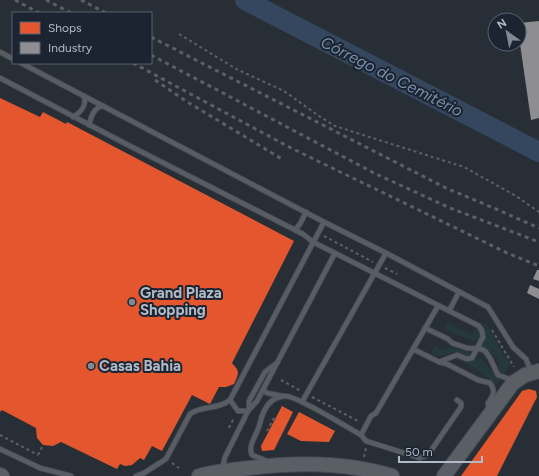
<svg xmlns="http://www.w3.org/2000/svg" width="539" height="476" font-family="Figtree,sans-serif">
	<rect width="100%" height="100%" fill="#282e35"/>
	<g fill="#25383b">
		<path d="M448 323 472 335 475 329 479 331 480 333 479 339 474 341 444 330Z"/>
		<path d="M483 323 487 325 510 365 503 375 499 370C501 352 484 352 482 345 482 343 485 339 486 336L482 326Z"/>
		<path d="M435 346 442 350 449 347 468 351 472 354 469 356 456 352 436 356 431 353Z"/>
		<path d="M458 357 468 362 480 358 500 379 496 386C490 375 466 363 455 359Z"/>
	</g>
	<g fill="#e4572e">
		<path d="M0 98 40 117 43 112 66 124 67 122 294 241 232 363 237 369 238 373 237 377 234 384 226 387H219L210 404 192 395 162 451 152 446 144 460 140 458 132 465 125 466 120 464 117 469 61 442 53 446 43 445 37 438 36 428 2 410 0 412Z"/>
		<path d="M529 389 536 391 537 397 497 476H461L522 391Z"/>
		<path d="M282 406 293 412 274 450 262 451 261 446Z"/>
		<path d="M299 412 335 431 329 442 301 441 287 434Z"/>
	</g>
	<g fill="#8d8d92">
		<path d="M539 21V118L531 120 519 37V23Z"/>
		<path d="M537 270H539V281L533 279Z"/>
		<path d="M530 285 539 289V299L527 293Z"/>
	</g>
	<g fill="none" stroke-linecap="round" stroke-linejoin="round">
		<path stroke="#35475e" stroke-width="20" d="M245 0 539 152"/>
		<defs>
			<g id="service">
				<path d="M0 52 13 59"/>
				<path d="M21 63 324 222 386 253 488 307 513 347 526 359 531 371"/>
				<path d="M0 78 128 145 303 234 313 242 479 326 482 331 483 337 472 358 467 359 457 355 439 362"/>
				<path d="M73 117C81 112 87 106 84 96"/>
				<path d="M89 125C91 117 94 107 103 106"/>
				<path d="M295 230 300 224 306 212"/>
				<path d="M449 311 459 292"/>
				<path d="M425 328 448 339 452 343 467 348 481 349 485 351 490 358 498 375 512 380"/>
				<path d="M413 349 439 362 447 364 478 380 490 383C496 391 493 396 488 403L489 410"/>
				<path d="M263 390 267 393 282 396"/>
				<path d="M230 400 238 411H248"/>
				<path d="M302 402 386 253"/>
				<path d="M249 409V401L265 372 277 363"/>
				<path d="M361 435 371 416 376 413 438 306"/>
				<path d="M0 449 40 468 71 476"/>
				<path d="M267 461 252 455C247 445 258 434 260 423 263 410 270 397 285 396 295 395 349 428 361 435L366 441 420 458 428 455 461 407V403L457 400"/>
				<path d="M222 470 225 457 248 411 257 401 335 253"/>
				<path d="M136 476 144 473 166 459 190 414C202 405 218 410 230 400L324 222"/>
			</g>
			<g id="primary">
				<path d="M0 475 2 476"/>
				<path d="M199 476C215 471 233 470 250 468 297 462 346 462 392 476"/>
				<path d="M444 476 513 383 525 375 539 371"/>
			</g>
		</defs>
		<use href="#service" stroke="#464a50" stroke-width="6"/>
		<use href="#primary" stroke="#454a52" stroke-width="16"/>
		<g stroke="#5b6167" stroke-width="2" stroke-dasharray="3 3" stroke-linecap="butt">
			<path d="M179 34 238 70 284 91 319 116 335 126 464 167 516 196 539 212"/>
			<path d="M324 236 373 262"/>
			<path d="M385 268 397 274"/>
			<path d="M492 330 514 367"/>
			<path d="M281 380 301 391"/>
			<path d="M312 397 360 422"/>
			<path d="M229 428 234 418"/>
			<path d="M267 431 275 416"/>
			<path d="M0 435 38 455"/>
			<path d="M38 455 43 445"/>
			<path d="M364 457 366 448"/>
			<path d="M172 463 179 468"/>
		</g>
		<use href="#service" stroke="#585c63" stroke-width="4.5"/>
		<use href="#primary" stroke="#5a5f65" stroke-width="14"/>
		<g stroke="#5b6067" stroke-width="3" stroke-dasharray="4 4" stroke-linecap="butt">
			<path d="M15 0 39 13"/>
			<path d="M46 0 71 13"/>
			<path d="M81 0 106 13"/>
			<path d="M151 37 446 188 496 209 539 228"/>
			<path d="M151 55 374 173 450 208 539 242"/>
			<path d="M133 63 291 148 505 252 539 266"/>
			<path d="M155 80 189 103 282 159"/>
		</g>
	</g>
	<g fill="#818994" stroke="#1b2430" stroke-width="1.5">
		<circle cx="132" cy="302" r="4"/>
		<circle cx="91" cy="366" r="4"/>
	</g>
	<g text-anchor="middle" stroke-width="4" stroke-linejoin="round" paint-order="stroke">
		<g font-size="15" font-weight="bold" fill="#b1bac7" stroke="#1b2430" text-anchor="start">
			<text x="140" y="298">Grand Plaza<tspan x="140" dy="17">Shopping</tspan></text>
			<text x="99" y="371">Casas Bahia</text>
		</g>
		<g font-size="16" font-style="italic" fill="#7991af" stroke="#1b2430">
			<text transform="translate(392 76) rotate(27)" y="6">Córrego do Cemitério</text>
		</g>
	</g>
	<rect x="12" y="12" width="140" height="52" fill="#1b2430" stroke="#57606c"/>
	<rect x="20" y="22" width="20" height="12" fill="#e4572e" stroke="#57606c"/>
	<text x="48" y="32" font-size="12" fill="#b1bac7">Shops</text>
	<rect x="20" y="42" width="20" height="12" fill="#8d8d92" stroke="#57606c"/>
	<text x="48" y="52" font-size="12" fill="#b1bac7">Industry</text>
	<g transform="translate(507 32) rotate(327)"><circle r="19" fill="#1b2430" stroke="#57606c"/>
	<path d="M0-3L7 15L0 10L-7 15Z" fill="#818994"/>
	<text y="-6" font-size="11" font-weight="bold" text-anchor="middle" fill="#b1bac7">N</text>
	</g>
	<path d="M399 456v6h83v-6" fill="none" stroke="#b1bac7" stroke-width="2"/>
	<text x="405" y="456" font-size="12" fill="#b1bac7" stroke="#1b2430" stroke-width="3" paint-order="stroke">50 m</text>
</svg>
